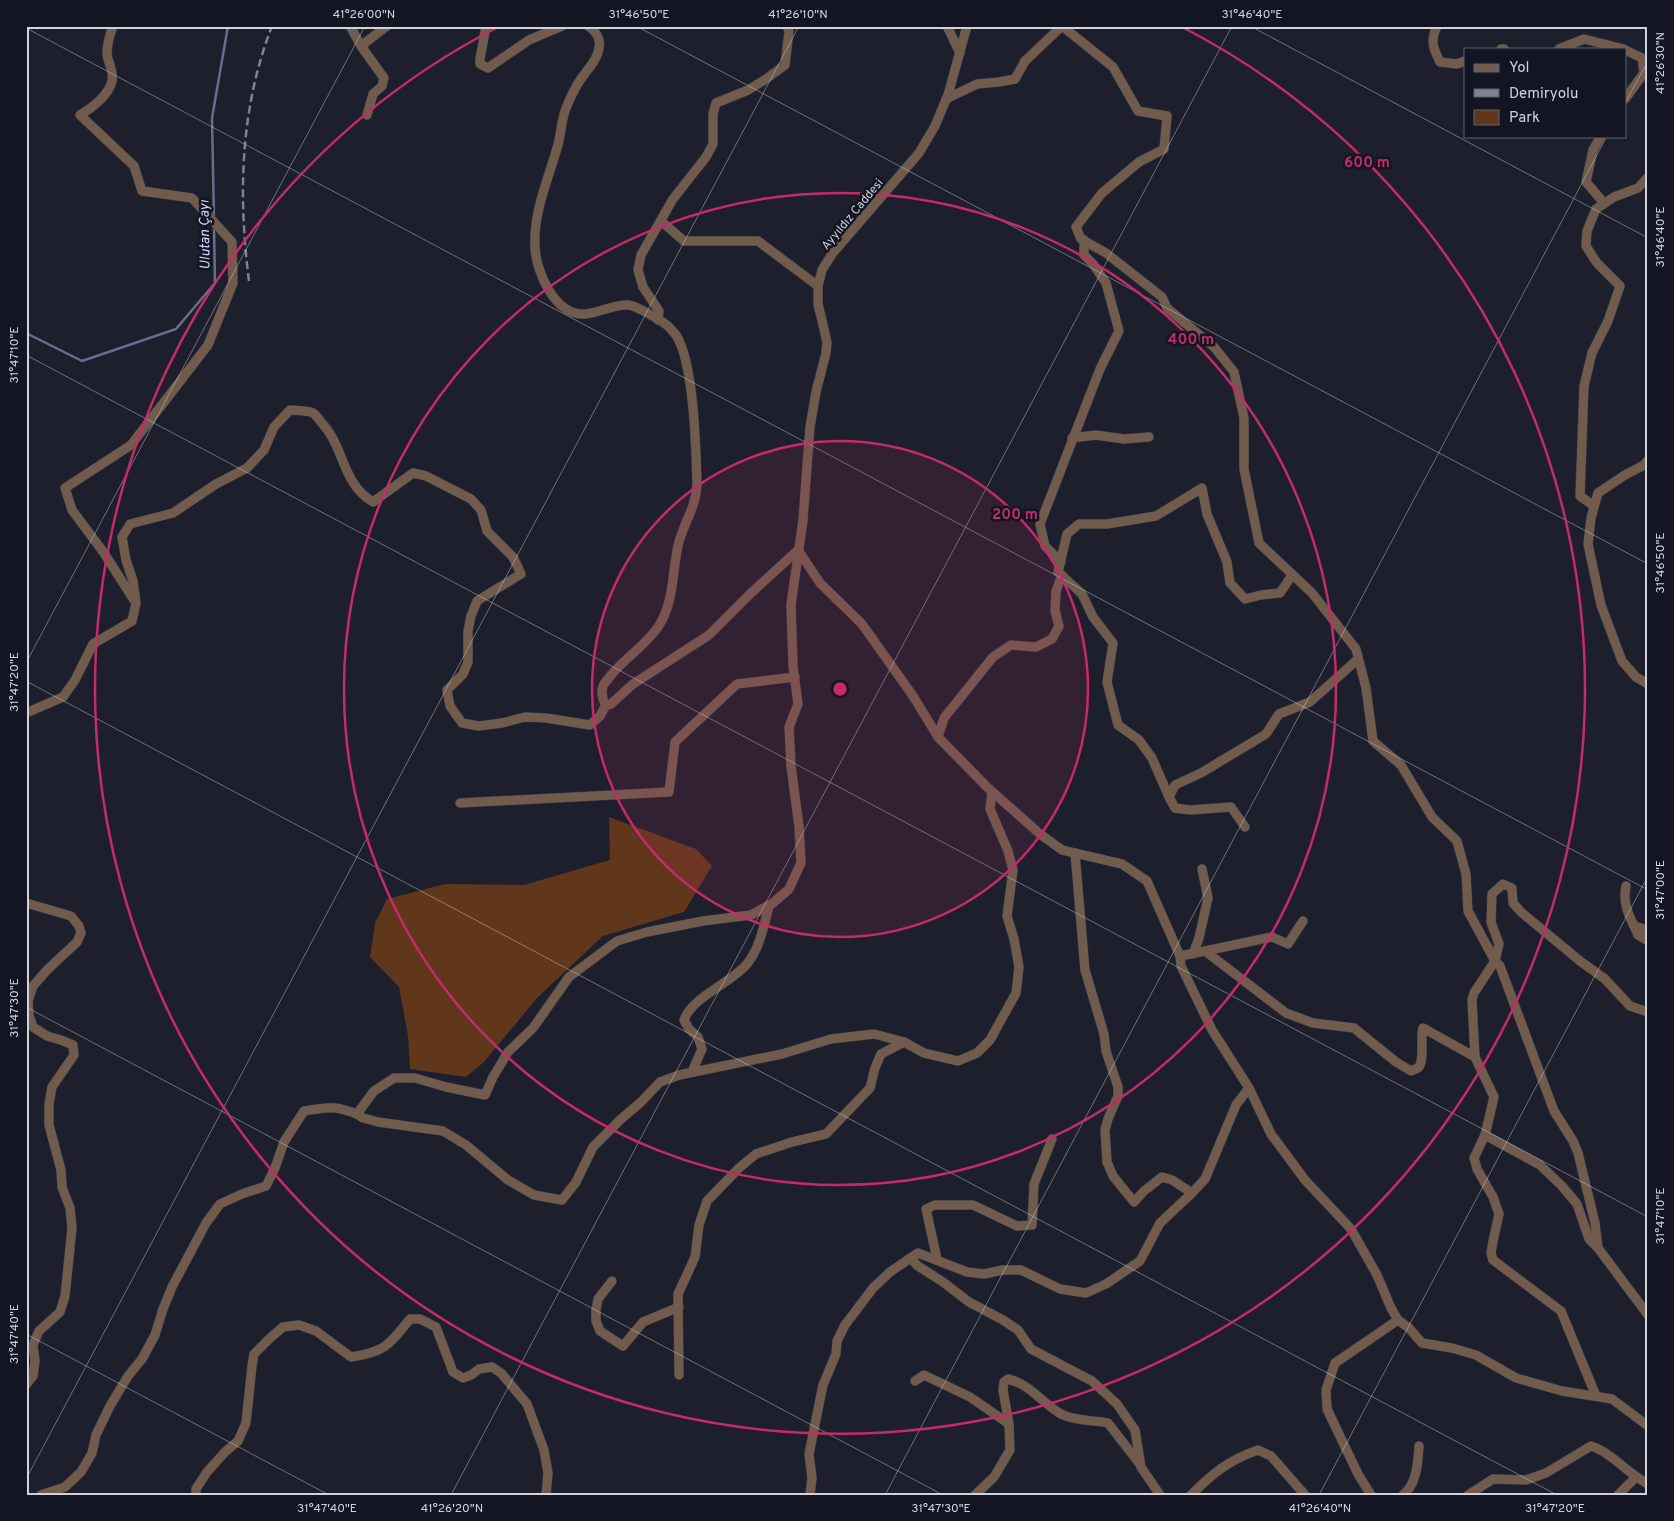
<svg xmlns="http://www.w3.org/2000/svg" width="1674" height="1521" font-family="Overpass,sans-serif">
	<rect width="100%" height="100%" fill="#1d202c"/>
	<path fill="#60371b" d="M609 817 696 849 712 866 684 912 603 936 537 998 484 1062 466 1077 410 1069 408 1036 399 987 370 957 375 923 387 899 445 884 524 885 610 860Z"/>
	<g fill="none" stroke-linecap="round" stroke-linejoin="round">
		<g stroke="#676d91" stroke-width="2.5">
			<path d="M214 219 212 118 228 26"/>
			<path d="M26 333 82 361 176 329 215 283 214 227"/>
		</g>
		<defs>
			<g id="minor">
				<path d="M113 26C110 34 107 45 107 54 108 63 114 71 112 81 109 95 92 108 80 115L134 166 142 191 192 198 232 242 233 283 208 345 131 445 65 488 72 510 104 553 134 600"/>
				<path d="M350 26 361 46 384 78 382 86 373 94 367 115"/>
				<path d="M486 26 480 59V64L488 68 529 40 562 26"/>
				<path d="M588 26C596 31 601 39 599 48 597 63 582 74 576 87 572 94 568 103 565 111 561 123 561 136 557 148 548 180 533 213 535 247 536 272 555 316 585 314 600 313 613 304 629 305 636 306 663 321 669 327 671 329 674 333 676 335 694 363 696 449 697 484 696 509 683 523 678 546 672 573 674 604 658 627 646 645 626 657 612 674 609 678 605 682 603 686 601 693 602 699 606 705L611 704 633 684 709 635 750 594 798 550"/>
				<path d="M947 26 960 53"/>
				<path d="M967 26 948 95 935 126 919 153 832 254 822 270 818 286V304L824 329 827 343 826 353 816 392 810 427 803 520 791 605 793 666 798 704 789 727 791 766 799 826 801 863 789 889 773 903 751 915 703 921 647 932 617 941 569 977 533 1028 508 1052 493 1077 485 1095 446 1087 415 1078H394L374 1091 357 1114 363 1118 378 1122 443 1131 466 1145 508 1180 534 1195 562 1200 576 1182 593 1147 620 1120 641 1102 660 1082 679 1075 782 1054 831 1039 874 1034 904 1042 924 1053 958 1061 977 1053 990 1040 1016 993 1019 967 1014 939 1007 916 1013 870 1008 851 990 809 992 792"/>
				<path d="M1437 26C1430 41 1433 48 1440 62L1457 64 1465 61"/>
				<path d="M361 46 387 26"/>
				<path d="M1501 49H1504"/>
				<path d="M1559 49 1584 39 1624 49"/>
				<path d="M1625 50 1642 58 1644 73 1625 99"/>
				<path d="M946 99 977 84 999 82 1015 79 1025 61 1062 26 1113 67 1138 111 1167 116 1164 149 1139 162 1102 193 1076 227 1081 239 1106 253 1162 297 1167 308 1214 347 1234 372 1244 418V469L1259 543 1312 593 1356 649 1366 688 1373 741 1401 765 1432 817 1457 841 1466 874 1468 911 1495 961 1500 966 1554 1111 1573 1141 1578 1153 1595 1223 1598 1248"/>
				<path d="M1601 136 1593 150 1586 182 1604 203"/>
				<path d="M661 221 684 241H758L818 286"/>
				<path d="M658 320 659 311 643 287 638 270 641 255 673 199 706 157 713 144V114L716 103 748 90 766 79 785 65 789 31 787 26"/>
				<path d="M1072 438 1096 435 1124 439 1149 437"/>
				<path d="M1648 460 1644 465 1625 475 1598 493 1591 518 1588 544 1601 605 1622 661 1636 677 1648 684"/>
				<path d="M1594 506 1580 496 1584 386 1592 353 1608 321 1620 286 1597 263 1586 246 1587 231 1596 209 1614 197 1638 188 1648 177"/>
				<path d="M798 550 820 583 862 624 913 696 938 737 987 787 1040 834 1062 850 1122 864 1147 881 1180 956 1181 966 1212 1030 1249 1088 1271 1134 1305 1180 1351 1229 1377 1275 1391 1308 1398 1320 1409 1328 1422 1343 1452 1348 1476 1355 1516 1378 1562 1391 1612 1399 1648 1426"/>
				<path d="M1061 562 1045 546 1040 524 1100 369 1119 331 1106 283 1093 264 1084 255V240"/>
				<path d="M26 713 63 697 75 680 93 644 132 621 136 603 133 581 126 560 122 537 130 524 173 513 216 484 247 468 264 450 274 427 290 410C296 411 307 410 313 413 316 415 319 419 321 422 345 447 341 483 373 502L413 473 426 476 471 499 481 510 487 531 513 557 521 574 477 601 471 616 468 631V662L463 674 447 690 450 706 462 723 479 726 502 723 525 717 546 718 590 725 600 716 606 705"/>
				<path d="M938 737 944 718 993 657 1011 645 1036 647 1052 639 1059 626 1055 611 1056 591 1062 575"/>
				<path d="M1169 797 1152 758 1139 740 1118 725 1107 682 1113 643 1093 617 1082 594 1058 572 1067 534 1079 524H1107L1156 516 1202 488 1207 514 1227 562 1230 583 1245 599 1261 595 1280 593 1292 575"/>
				<path d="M460 803 669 792 675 742 737 684 795 677"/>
				<path d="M1245 827 1231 807 1190 810 1175 808 1169 797 1175 785 1201 773 1266 734 1279 714 1310 702 1358 659"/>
				<path d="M1075 853 1085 970 1104 1034 1106 1051 1118 1087V1096L1108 1119 1105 1130 1107 1162 1113 1176 1134 1202 1144 1191 1162 1177 1172 1180 1192 1193"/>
				<path d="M1626 886C1623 901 1627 912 1634 926"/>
				<path d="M26 903 71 916 79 926 81 933 77 942 47 970 33 986 28 1001 29 1015 33 1027 47 1036 61 1040 73 1045 74 1055 52 1087 49 1104V1125L61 1170 62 1187 70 1208 72 1228 65 1296 60 1312 39 1331 33 1345 35 1361 33 1376 26 1385"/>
				<path d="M1648 930 1634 926 1638 935 1648 941"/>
				<path d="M1205 951 1272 937 1288 944 1303 921"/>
				<path d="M1193 954 1199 938 1208 898 1202 869"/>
				<path d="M1180 956 1205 951 1286 1013 1313 1023 1354 1028 1396 1062 1411 1071C1413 1070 1416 1069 1418 1068 1425 1062 1420 1037 1423 1028L1475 1057"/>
				<path d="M692 1072 702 1049 698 1037 689 1029 684 1020C692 997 731 983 747 964 760 948 764 925 769 906"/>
				<path d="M1485 1135 1540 1165 1562 1186 1577 1204 1589 1239 1598 1248 1648 1315"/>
				<path d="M910 1258 918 1266 943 1282 969 1302 1003 1320 1018 1330 1031 1349 1092 1381 1117 1404 1135 1430 1141 1467 1160 1495"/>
				<path d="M937 1259 926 1209 935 1205H973L1017 1226 1032 1225 1034 1184 1052 1139"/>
				<path d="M612 1281 598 1299 596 1310V1321L600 1331 623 1346 643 1322 679 1307"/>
				<path d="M679 1375 678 1294 695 1257 699 1225 707 1201 739 1168 756 1154 792 1142 826 1134 870 1088 875 1068 881 1054 904 1042"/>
				<path d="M915 1381 924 1375 970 1397 1009 1424"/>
				<path d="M1596 1396 1561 1311 1493 1260 1491 1253 1493 1241 1499 1214 1493 1197 1477 1169 1474 1158 1485 1135 1494 1097 1475 1057 1472 1000 1474 993 1495 961 1499 944 1491 922 1492 894 1503 884 1512 888 1513 903 1521 912 1580 961 1605 979 1630 1006 1648 1012"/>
				<path d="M41 1495 65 1487 81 1472 92 1453 96 1435 110 1406 128 1376 142 1359 155 1335 163 1309 172 1287 206 1223 220 1204 242 1194 266 1186 275 1168 284 1142 304 1111C328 1107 334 1105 357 1114"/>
				<path d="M196 1495V1489L207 1472 225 1452 238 1441 246 1423 252 1366 254 1354 269 1339 283 1327 299 1325 316 1331 351 1357C385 1352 389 1345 410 1319H420L436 1327 453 1372 463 1378 471 1375 479 1369 492 1367 501 1373 527 1404 544 1450 548 1473 546 1495"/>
				<path d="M810 1495 812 1478 809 1454 823 1385 836 1354 837 1341 845 1325 873 1288 890 1272 918 1253 967 1272 984 1274 1003 1270H1021L1060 1289 1086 1293 1106 1284 1140 1261 1160 1223 1192 1193 1205 1179 1236 1105 1249 1088"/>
				<path d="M975 1495 994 1477 1010 1450 1009 1424 1003 1390 1004 1382 1008 1379C1030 1384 1042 1403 1061 1414 1074 1421 1093 1420 1108 1423L1139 1463"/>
				<path d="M1191 1495C1213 1473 1229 1460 1258 1450L1271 1456 1305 1495"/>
				<path d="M1371 1495 1358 1474 1327 1409 1326 1390 1335 1363 1398 1320"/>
				<path d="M1403 1495C1417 1484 1418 1462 1419 1446"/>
				<path d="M1468 1495 1493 1479 1526 1480 1546 1473 1591 1446C1611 1452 1628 1474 1648 1484"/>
				<path d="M1618 1495 1635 1478"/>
			</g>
		</defs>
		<use href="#minor" stroke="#3a3d48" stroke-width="10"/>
		<use href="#minor" stroke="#715b4d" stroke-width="9"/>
		<path stroke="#80828d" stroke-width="2.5" stroke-dasharray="8 4" stroke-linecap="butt" d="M249 281C238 194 240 109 272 26"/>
	</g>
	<path fill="none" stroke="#d1d3dc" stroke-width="1" stroke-opacity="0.45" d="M636 26 1648 564M1250 26 1648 238M26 28 1648 890M1625 103 1648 61M26 355 1648 1217M26 663 365 26M26 681 1557 1495M26 1007 943 1495M26 1334 329 1495M26 1479 799 26M451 1495 1232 26M885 1495 1607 136M1319 1495 1648 876"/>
	<circle cx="840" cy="689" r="248" fill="#c42b68" fill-opacity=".12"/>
	<g fill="none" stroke="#c42b68" stroke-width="2.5">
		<circle cx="840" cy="689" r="248"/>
		<circle cx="840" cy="689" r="496"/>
		<path d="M1184 28A745 745 0 1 1 496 28"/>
	</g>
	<g text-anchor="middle" stroke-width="5" stroke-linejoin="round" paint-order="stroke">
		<g font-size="12" fill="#d1d3dc" stroke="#131622">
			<text transform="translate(852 214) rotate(-50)" y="4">Ayyıldız Caddesi</text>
		</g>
		<g font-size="14" font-style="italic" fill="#d2dafa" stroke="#131622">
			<text transform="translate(204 235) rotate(-91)" y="5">Ulutan Çayı</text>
		</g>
	</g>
	<circle cx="840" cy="689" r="8" fill="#c42b68" stroke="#131622" stroke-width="2.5"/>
	<g font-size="15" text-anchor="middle" font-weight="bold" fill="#c42b68" stroke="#131622" stroke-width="5" stroke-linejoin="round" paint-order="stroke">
		<text x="1367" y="167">600 m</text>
		<text x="1191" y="344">400 m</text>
		<text x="1015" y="519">200 m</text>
	</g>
	<rect width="1674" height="1521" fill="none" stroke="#131622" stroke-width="55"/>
	<rect x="1464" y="48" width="162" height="90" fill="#131622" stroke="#5f626c"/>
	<rect x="1474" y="64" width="25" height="8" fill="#715b4d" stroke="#5f626c"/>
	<text x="1509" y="72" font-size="15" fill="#d1d3dc">Yol</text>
	<rect x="1474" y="89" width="25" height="8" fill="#80828d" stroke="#5f626c"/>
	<text x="1509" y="98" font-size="15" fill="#d1d3dc">Demiryolu</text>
	<rect x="1474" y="110" width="25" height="15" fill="#60371b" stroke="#5f626c"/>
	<text x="1509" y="122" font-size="15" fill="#d1d3dc">Park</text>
	<rect x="28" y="28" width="1618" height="1466" fill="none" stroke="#d1d3dc" stroke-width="2"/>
	<g font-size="12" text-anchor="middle" fill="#d1d3dc">
		<text x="364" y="18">41°26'00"N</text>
		<text x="639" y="18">31°46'50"E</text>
		<text x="798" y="18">41°26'10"N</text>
		<text x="1252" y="18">31°46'40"E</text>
		<text transform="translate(1660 63) rotate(-90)" y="4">41°26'30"N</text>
		<text transform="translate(1660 237) rotate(-90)" y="4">31°46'40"E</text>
		<text transform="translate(14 355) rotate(-90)" y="4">31°47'10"E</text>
		<text transform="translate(1660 563) rotate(-90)" y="4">31°46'50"E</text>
		<text transform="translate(14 682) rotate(-90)" y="4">31°47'20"E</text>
		<text transform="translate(1660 890) rotate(-90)" y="4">31°47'00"E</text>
		<text transform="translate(14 1008) rotate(-90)" y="4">31°47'30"E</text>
		<text transform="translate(1660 1216) rotate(-90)" y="4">31°47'10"E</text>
		<text transform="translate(14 1334) rotate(-90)" y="4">31°47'40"E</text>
		<text x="327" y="1512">31°47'40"E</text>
		<text x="452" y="1512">41°26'20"N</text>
		<text x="941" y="1512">31°47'30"E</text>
		<text x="1320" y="1512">41°26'40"N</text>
		<text x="1555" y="1512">31°47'20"E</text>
	</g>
</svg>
